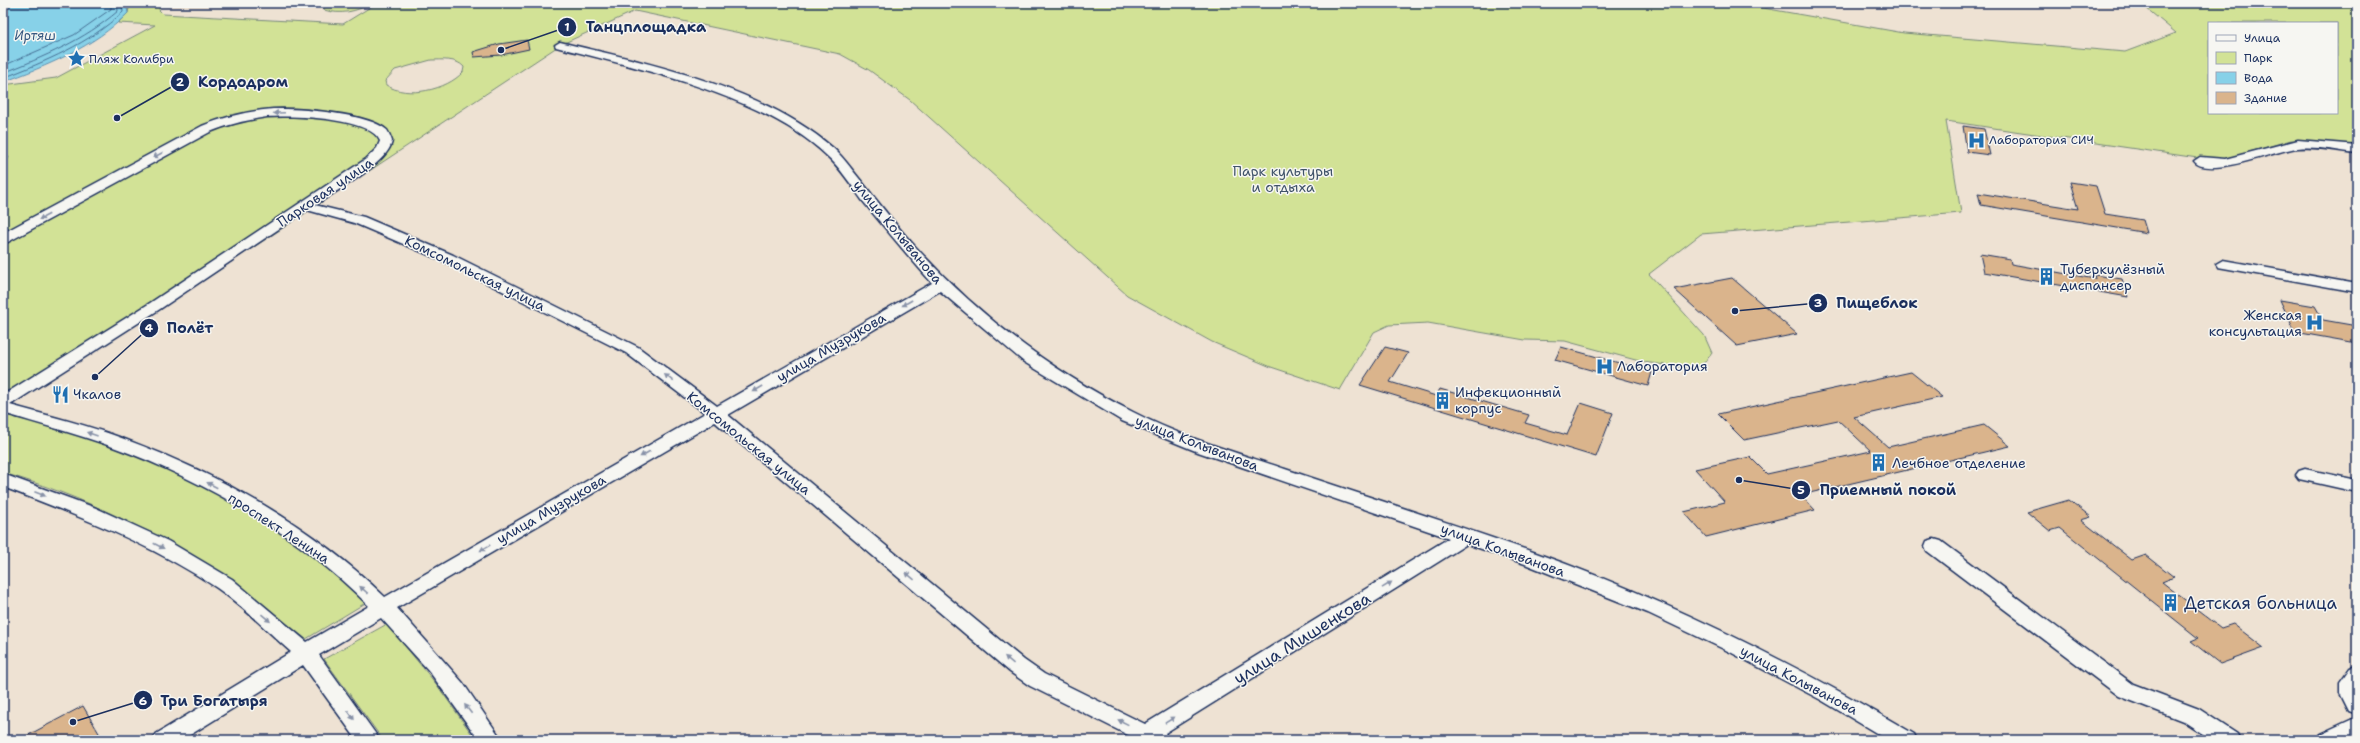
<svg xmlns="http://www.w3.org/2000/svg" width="2360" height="743" font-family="'Shantell Sans',sans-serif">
	<rect width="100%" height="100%" fill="#eee2d3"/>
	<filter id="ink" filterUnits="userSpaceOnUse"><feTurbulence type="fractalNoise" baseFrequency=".025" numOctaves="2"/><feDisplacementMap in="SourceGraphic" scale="8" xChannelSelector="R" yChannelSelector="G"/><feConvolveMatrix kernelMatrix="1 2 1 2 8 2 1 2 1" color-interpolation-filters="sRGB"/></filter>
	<g filter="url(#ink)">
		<g fill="#d2e296" stroke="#76887a" fill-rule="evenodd">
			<path d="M130 3H160L159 10 163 14 343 24 377 3H1735L1904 33 2125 52 2176 33 2140 3H2357V148L2291 140 2218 161 1946 121 1961 213 1701 234 1649 274 1704 335 1712 353 1705 362 1695 369 1643 362 1565 341 1525 340 1428 323 1389 325 1374 332 1340 390 1271 367 1212 342 1127 295 910 100 869 70 840 54 635 11 560 45 201 282 185 280 7 393 3 392V163L9 158 3 148V85L56 78 155 25 118 23 128 13ZM2209 23H2337V113H2209ZM431 60C442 60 456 58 464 67L463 72C447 90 407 99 386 85L385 81 395 70Z"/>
			<path d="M330 3H371C357 12 340 15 324 10V7Z"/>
			<path d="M3 414C46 426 89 436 130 453 173 471 217 493 257 517 297 541 332 572 367 602L306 639C281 620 256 597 230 580 161 535 82 495 3 473Z"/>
			<path d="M387 624 437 685 476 740H383L324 659Z"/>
		</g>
		<path fill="#87d1e8" stroke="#5c90b1" d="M3 3H126L128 13C94 47 47 66 3 82Z"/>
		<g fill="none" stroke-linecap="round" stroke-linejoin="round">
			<g stroke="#467095" stroke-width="1">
				<path d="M3 66 74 35 111 9V3"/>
				<path d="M3 73C44 57 84 40 118 11L117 3"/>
				<path d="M3 78C47 61 88 44 123 12L122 3"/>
			</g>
		</g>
		<g fill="#dab48c" stroke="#1b2f5e">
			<path d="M527 40 529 49 501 55 474 57 473 52 499 44Z"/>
			<path d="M1963 126 1984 129 1990 155 1967 152Z"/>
			<path d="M2070 182 2096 186 2105 214 2143 220 2147 233 1981 205 1978 193 2078 209Z"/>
			<path d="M1980 254 2010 259 2011 264 2095 279 2094 275 2122 279 2128 297 1984 272Z"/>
			<path d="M1732 278 1797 334 1737 346 1674 289Z"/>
			<path d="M2280 300 2315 306 2323 320 2357 326V343L2295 332Z"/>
			<path d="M1385 347 1408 353 1390 382 1436 396 1440 389 1529 415 1525 423 1567 435 1581 403 1613 413 1596 457 1360 385Z"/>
			<path d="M1561 347 1652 372 1648 386 1555 360Z"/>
			<path d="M1911 372 1942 397 1854 417 1888 447 1984 425 2010 446 1801 495 1815 510 1706 537 1684 512 1725 502 1695 469 1750 457 1767 474 1871 451 1838 420 1744 440 1718 414Z"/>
			<path d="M2069 500 2091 517 2081 520 2132 560 2146 555 2174 577 2162 582 2221 628 2233 624 2264 648 2220 664 2191 641 2198 638 2060 528 2050 531 2027 512Z"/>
			<path d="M83 706 103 740H19Z"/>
		</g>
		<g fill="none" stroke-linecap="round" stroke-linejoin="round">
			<defs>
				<g id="minor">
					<path d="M560 42C648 63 763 87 833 148 842 156 850 167 858 177 876 199 893 222 912 243 975 313 1049 370 1133 412 1181 437 1235 452 1285 469 1369 497 1453 524 1536 553 1668 600 1793 663 1914 734L1917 740H1888L1821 700 1732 653 1648 613 1525 564 1467 544 1165 733 1169 740H1130V736L1030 686 1010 672 715 422 397 608 463 683 502 740H479L429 671 381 618 319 655 380 740H357L303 665 182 740H153L156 734 291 652C267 631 243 606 217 588 151 544 77 515 3 487V474L96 508 168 541 232 579 307 642 369 606C299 535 206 481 113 447 77 434 40 424 3 413V395L150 303 366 159 377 148 380 141C370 117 290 115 267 117 247 120 229 124 210 132L8 242 3 243V233L202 126C224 117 249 111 273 109 298 108 368 113 387 130 389 133 391 138 392 141 389 163 334 192 315 205L364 217 453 255 638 347 717 406 932 283C908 256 885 228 862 200 851 185 840 167 826 155 765 96 638 68 556 47L555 45ZM307 210 354 223 443 261 626 353 705 413 385 597C313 527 221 475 127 440 89 425 49 416 10 405L160 309ZM940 291 1024 362 1122 421 1198 452 1449 538 1145 724 1044 674 1024 660 728 415Z"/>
					<path d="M2298 140 2357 145V153C2338 151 2317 146 2298 148 2279 149 2207 180 2194 161L2200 157 2225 159Z"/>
					<path d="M2223 260 2357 284V292L2218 267 2216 264Z"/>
					<path d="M2305 469 2357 480V492L2299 479 2296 475 2299 471Z"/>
					<path d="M1934 539 1941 541 2133 684 2199 709 2237 734 2240 740H2212L2183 721 2119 696 1927 551 1925 546 1927 541Z"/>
					<path d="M2357 666V714L2349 711 2340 693V682L2350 668Z"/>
					<path d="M2357 717V736L2349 740H2317L2320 734Z"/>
				</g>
			</defs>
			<use href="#minor" stroke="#1b2f5e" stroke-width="3"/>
			<use href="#minor" fill="#f6f6f2" fill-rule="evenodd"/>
		</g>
		<defs><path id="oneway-solid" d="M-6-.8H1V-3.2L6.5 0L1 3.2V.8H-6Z"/></defs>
		<g fill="#8892a8">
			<use href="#oneway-solid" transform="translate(279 113) rotate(177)"/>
			<use href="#oneway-solid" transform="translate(158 155) rotate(152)"/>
			<use href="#oneway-solid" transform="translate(44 217) rotate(152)"/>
			<use href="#oneway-solid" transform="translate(907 303) rotate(150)"/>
			<use href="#oneway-solid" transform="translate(669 378) rotate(-143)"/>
			<use href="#oneway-solid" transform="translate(758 389) rotate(150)"/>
			<use href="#oneway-solid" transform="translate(92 434) rotate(-161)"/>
			<use href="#oneway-solid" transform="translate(645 454) rotate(150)"/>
			<use href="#oneway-solid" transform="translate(212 485) rotate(-153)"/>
			<use href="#oneway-solid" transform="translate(40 494) rotate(21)"/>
			<use href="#oneway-solid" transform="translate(159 546) rotate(27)"/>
			<use href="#oneway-solid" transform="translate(485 548) rotate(150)"/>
			<use href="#oneway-solid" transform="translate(910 576) rotate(-140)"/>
			<use href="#oneway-solid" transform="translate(1387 585) rotate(-32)"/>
			<use href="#oneway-solid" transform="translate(364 590) rotate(-138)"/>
			<use href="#oneway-solid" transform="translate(266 618) rotate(40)"/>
			<use href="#oneway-solid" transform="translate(1009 660) rotate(-140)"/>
			<use href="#oneway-solid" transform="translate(468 709) rotate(-127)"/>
			<use href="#oneway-solid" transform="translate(351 715) rotate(55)"/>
			<use href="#oneway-solid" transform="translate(1170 720) rotate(-32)"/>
			<use href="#oneway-solid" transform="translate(1123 722) rotate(-154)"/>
		</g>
	</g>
	<defs>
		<symbol id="sight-bare" viewBox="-9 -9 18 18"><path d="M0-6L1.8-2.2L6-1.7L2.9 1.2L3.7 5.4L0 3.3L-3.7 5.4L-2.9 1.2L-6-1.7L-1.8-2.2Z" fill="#1f6fb2" stroke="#f6f6f2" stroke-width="2.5" paint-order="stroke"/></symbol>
		<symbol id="hospital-bare" viewBox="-9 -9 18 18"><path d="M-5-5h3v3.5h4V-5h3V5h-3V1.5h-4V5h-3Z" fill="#1f6fb2" stroke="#f6f6f2" stroke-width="2.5" paint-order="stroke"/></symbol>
		<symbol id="building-bare" viewBox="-9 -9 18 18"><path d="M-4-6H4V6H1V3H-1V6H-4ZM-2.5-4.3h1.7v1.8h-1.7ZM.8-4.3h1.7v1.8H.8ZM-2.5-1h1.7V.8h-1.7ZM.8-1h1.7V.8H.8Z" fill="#1f6fb2" stroke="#f6f6f2" stroke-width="2.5" paint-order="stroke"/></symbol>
		<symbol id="restaurant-bare" viewBox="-9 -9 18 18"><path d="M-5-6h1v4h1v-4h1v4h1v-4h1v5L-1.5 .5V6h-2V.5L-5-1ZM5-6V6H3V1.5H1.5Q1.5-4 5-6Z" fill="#1f6fb2" stroke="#f6f6f2" stroke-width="2.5" paint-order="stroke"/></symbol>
	</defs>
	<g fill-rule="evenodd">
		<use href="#sight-bare" x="64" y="46" width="25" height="25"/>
		<use href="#hospital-bare" x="1964" y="128" width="25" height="25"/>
		<use href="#building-bare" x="2034" y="264" width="25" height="25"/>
		<use href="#hospital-bare" x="2302" y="310" width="25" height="25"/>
		<use href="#hospital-bare" x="1592" y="354" width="25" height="25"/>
		<use href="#restaurant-bare" x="48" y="382" width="25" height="25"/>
		<use href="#building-bare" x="1430" y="388" width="25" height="25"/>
		<use href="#building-bare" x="1866" y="450" width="25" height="25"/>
		<use href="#building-bare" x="2158" y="590" width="25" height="25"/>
	</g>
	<g text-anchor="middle" stroke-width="3" stroke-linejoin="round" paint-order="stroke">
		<g font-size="12" fill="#1b2f5e" stroke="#f6f6f2" text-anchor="start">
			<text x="89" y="63">Пляж Колибри</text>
			<text x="1989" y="144">Лаборатория СИЧ</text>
		</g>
		<g font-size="13" font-style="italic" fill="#365880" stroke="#f6f6f2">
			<text x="35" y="40">Иртяш</text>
		</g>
		<g font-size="14" fill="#405369" stroke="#f6f6f2">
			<text x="1283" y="176">Парк культуры<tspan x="1283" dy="16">и отдыха</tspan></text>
		</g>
		<g font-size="14" fill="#1b2f5e" stroke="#f6f6f2">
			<text transform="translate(325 192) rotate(-34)" y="5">Парковая улица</text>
			<text transform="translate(898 232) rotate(50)" y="5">улица Колыванова</text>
			<text transform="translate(475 273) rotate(26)" y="5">Комсомольская улица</text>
			<text transform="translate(831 347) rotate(-30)" y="5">улица Музрукова</text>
			<text transform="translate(749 443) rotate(39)" y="5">Комсомольская улица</text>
			<text transform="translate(1197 443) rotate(21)" y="5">улица Колыванова</text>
			<text transform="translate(551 509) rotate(-30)" y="5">улица Музрукова</text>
			<text transform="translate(279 528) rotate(33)" y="5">проспект Ленина</text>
			<text transform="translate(1503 550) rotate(20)" y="5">улица Колыванова</text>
			<text transform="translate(1799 680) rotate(28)" y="5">улица Колыванова</text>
		</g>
		<g font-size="14" fill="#1b2f5e" stroke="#f6f6f2" text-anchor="start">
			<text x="2060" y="274">Туберкулёзный<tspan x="2060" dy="16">диспансер</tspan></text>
			<text x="2302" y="320" text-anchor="end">Женская<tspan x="2302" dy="16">консультация</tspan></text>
			<text x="1617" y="371">Лаборатория</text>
			<text x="1455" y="397">Инфекционный<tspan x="1455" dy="16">корпус</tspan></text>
			<text x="73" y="399">Чкалов</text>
			<text x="1892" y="468">Лечбное отделение</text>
		</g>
		<g font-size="17" fill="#1b2f5e" stroke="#f6f6f2" text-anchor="start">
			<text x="2184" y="609">Детская больница</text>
		</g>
		<g font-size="17" fill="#1b2f5e" stroke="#f6f6f2">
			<text transform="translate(1302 638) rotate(-32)" y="6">улица Мишенкова</text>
		</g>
	</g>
	<path fill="none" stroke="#1b2f5e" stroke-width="1.5" d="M501 50L567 27M117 118L180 82M1735 311L1818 303M95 377L149 328M1739 480L1801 490M73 722L143 700"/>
	<g fill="#1b2f5e" stroke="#f6f6f2" stroke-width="1.5">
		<circle cx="501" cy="50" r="4"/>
		<circle cx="117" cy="118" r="4"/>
		<circle cx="1735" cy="311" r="4"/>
		<circle cx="95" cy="377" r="4"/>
		<circle cx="1739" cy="480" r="4"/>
		<circle cx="73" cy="722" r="4"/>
		<circle cx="567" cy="27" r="10"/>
		<circle cx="180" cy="82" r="10"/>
		<circle cx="1818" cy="303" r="10"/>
		<circle cx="149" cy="328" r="10"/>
		<circle cx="1801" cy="490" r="10"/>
		<circle cx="143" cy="700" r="10"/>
	</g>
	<g font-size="12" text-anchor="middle" font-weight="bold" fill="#fff">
		<text x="567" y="31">1</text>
		<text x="180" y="86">2</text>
		<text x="1818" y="307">3</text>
		<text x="149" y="332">4</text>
		<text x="1801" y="494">5</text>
		<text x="143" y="705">6</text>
	</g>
	<g font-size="15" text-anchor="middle" font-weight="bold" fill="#1b2f5e" stroke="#f6f6f2" stroke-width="3" stroke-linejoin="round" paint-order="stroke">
		<text x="646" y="32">Танцплощадка</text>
		<text x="243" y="87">Кордодром</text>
		<text x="1877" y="308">Пищеблок</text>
		<text x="190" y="333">Полёт</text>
		<text x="1888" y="495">Приемный покой</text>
		<text x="214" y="706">Три Богатыря</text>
	</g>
	<rect width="2360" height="743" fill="none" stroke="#f6f6f2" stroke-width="16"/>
	<rect x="8" y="8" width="2344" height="727" fill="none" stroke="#1b2f5e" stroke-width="1.5" filter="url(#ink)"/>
	<rect x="2208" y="22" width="130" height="92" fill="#f6f6f2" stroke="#9ea6b7"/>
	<rect x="2216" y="35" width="20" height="6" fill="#f6f6f2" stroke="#9ea6b7"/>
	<text x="2244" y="42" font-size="12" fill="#1b2f5e">Улица</text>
	<rect x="2216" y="52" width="20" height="12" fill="#d2e296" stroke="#9ea6b7"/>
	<text x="2244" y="62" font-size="12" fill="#1b2f5e">Парк</text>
	<rect x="2216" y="72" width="20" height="12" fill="#87d1e8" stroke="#9ea6b7"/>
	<text x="2244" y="82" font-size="12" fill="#1b2f5e">Вода</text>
	<rect x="2216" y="92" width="20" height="12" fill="#dab48c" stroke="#9ea6b7"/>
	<text x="2244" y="102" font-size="12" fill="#1b2f5e">Здание</text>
</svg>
